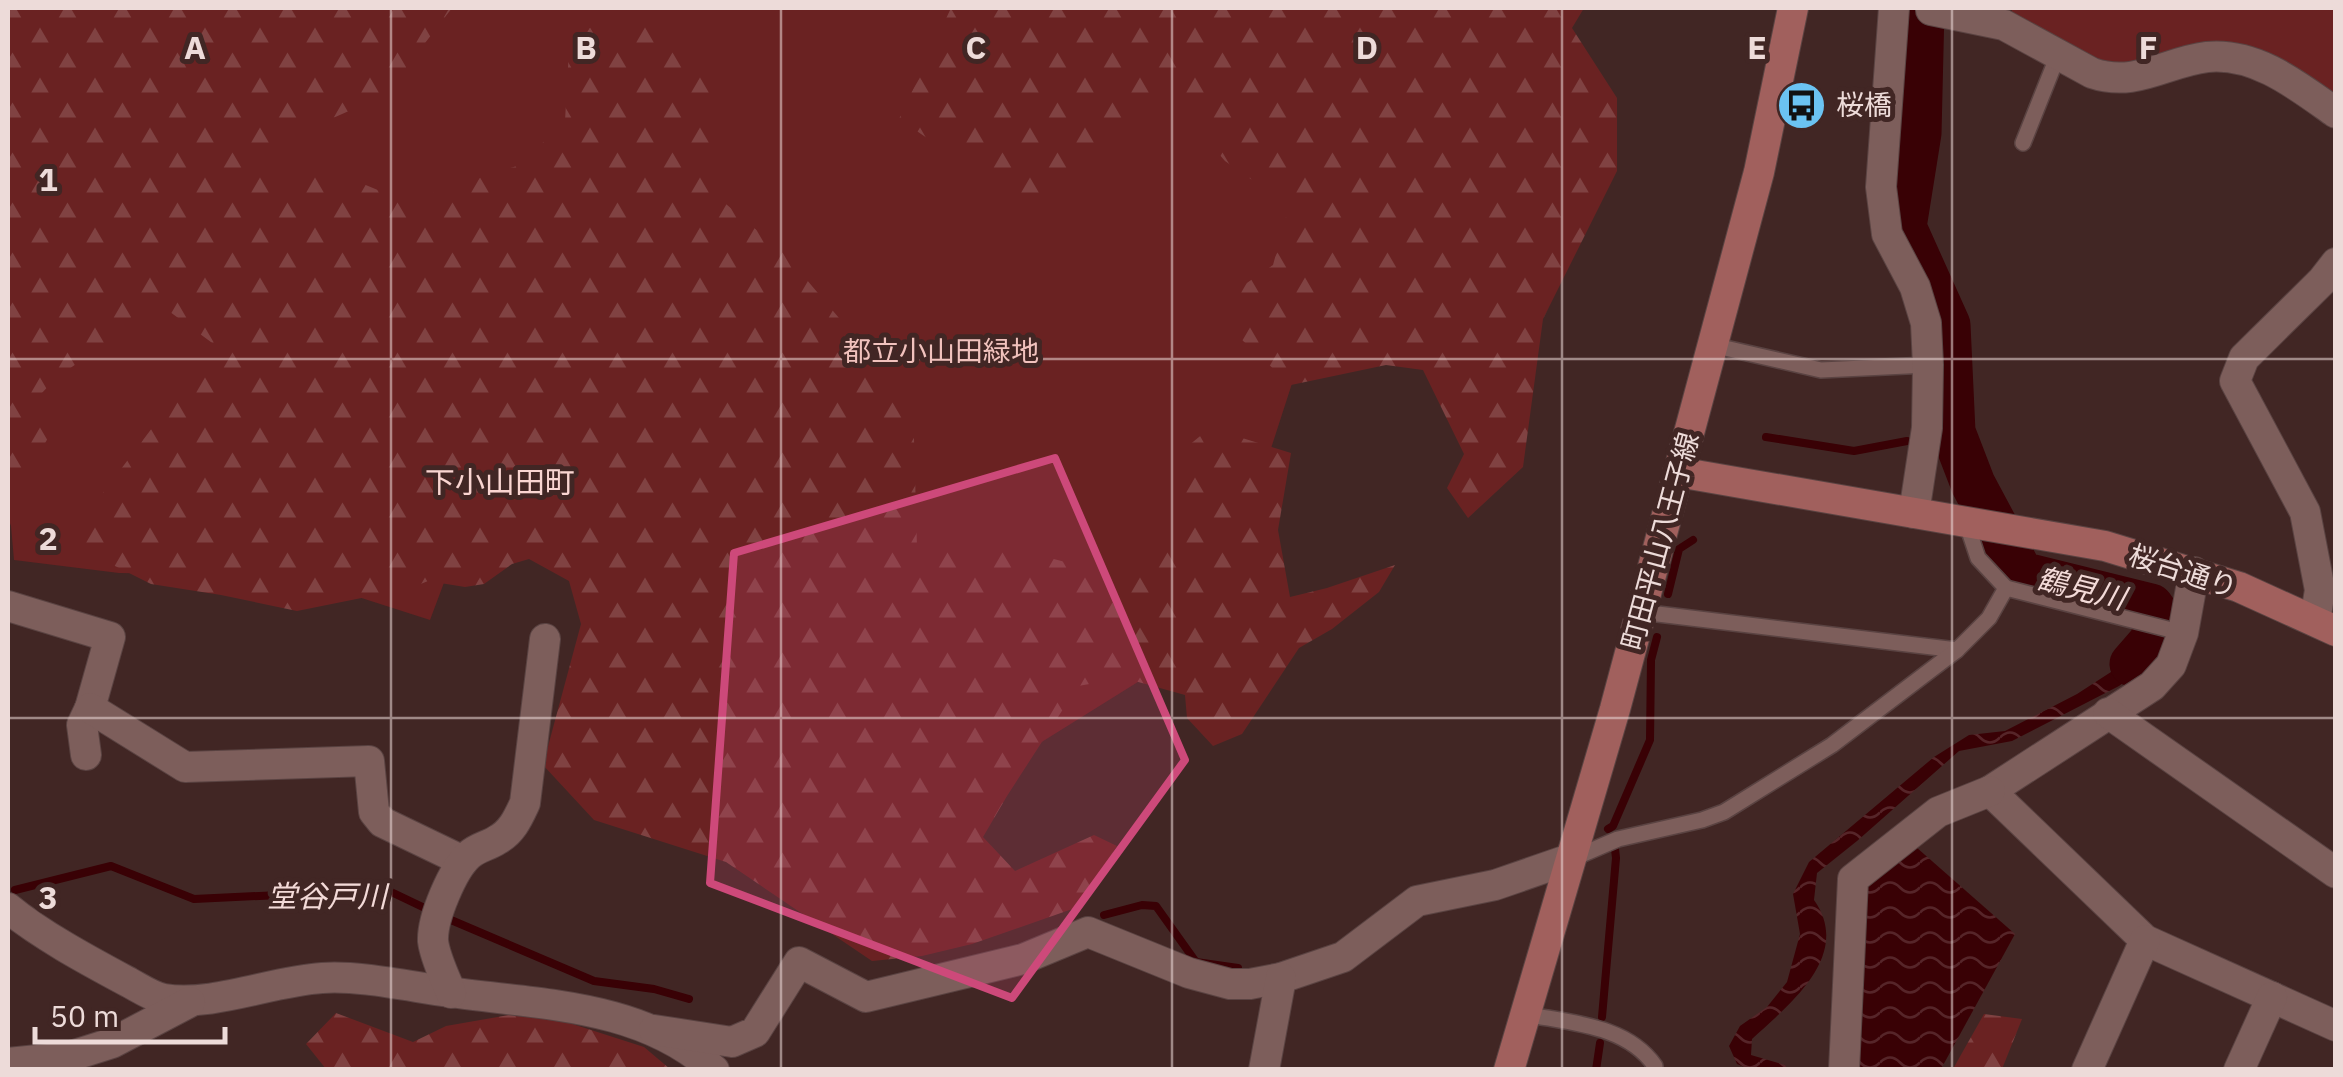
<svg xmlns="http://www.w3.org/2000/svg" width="2343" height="1077" font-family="'IBM Plex Sans','Noto Sans JP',sans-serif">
	<defs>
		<pattern id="forest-firs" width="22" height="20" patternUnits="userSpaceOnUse" patternTransform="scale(2.5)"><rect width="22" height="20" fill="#6a2222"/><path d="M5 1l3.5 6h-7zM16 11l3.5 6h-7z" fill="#804242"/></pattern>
		<pattern id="water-waves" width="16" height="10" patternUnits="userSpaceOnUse" patternTransform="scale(2.5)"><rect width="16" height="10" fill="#390105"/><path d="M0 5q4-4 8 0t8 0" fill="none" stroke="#562529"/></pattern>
	</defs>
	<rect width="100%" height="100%" fill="#412624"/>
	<g fill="#6a2222">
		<path d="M8 8H1404L1396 62 1210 637 856 858 614 466 511 404 430 620 293 576 119 573 14 560 11 526 8 518Z"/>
		<path d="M2013 8H2335V99L2299 73 2110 66 2008 18Z"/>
	</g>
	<g fill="url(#forest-firs)">
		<path d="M8 8H452L385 95 272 145 263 179 344 176 385 193 430 194 520 165 565 121 570 32 651 15 714 59 713 193 785 254 909 401 914 439 917 548 992 543 1131 579 1182 529 1188 446 1210 428 1291 453 1278 530 1290 597 1327 588 1395 565 1379 592 1332 629 1299 648 1242 734 1213 746 1187 718 1185 695 1124 678 1078 686 1007 796 983 837 1015 871 1094 835 1117 846 1078 907 972 944 922 956 872 961 726 862 594 820 543 765 581 624 569 581 529 559 512 564 484 584 465 587 428 581 411 588 297 611 221 595 151 584 83 550 74 531 215 345 151 298 102 346 56 378 40 395 53 429 26 477 8 468Z"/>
		<path d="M951 8H1584L1572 28 1617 98V171L1543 319 1523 467 1468 518 1447 488 1464 454 1423 370 1386 365 1291 385 1241 339 1238 289 1273 265 1289 206 1225 161 1161 87 1063 202 1002 189 899 119Z"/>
		<path d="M532 1011 644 1047 670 1069H326L306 1044 336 1013 413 1042 446 1026Z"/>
		<path d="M1984 1014 2022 1019 2002 1069H1953Z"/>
	</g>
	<g fill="url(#water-waves)">
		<path d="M2149 613 2167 616 2161 645 2151 662 2119 686 2012 741 1959 751 1857 841 1817 873 1814 900C1853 955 1790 1004 1752 1039L1751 1055 1785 1065 1787 1069H1749L1737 1064 1729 1046 1740 1026 1767 1007 1787 982 1800 934 1793 894 1809 862 1934 757 1969 735 2005 731 2077 694 2131 659 2144 639Z"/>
		<path d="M1916 847 2015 934 1941 1069 1857 1070 1866 889Z"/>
	</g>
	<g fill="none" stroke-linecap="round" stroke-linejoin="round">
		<g stroke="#390105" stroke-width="8">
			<path d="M1942 435 1953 432"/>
			<path d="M1766 437 1854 451 1907 441"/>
			<path d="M1668 594 1679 549 1693 540"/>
			<path d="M1608 829 1613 826 1650 740 1651 660 1657 637"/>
			<path d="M15 890 111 866 194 899 387 890 431 911"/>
			<path d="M1104 915 1142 905 1156 906 1196 962 1238 968"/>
			<path d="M444 917 594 981 654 989 689 999"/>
			<path d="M1602 1017 1616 858 1615 849"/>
			<path d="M1596 1070 1600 1043"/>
		</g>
		<path stroke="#390105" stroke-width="45" d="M1922 8 1919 133 1904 227 1948 325 1953 432 1973 484 2021 574 2151 606 2158 616 2152 641 2132 664"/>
		<defs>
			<g id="lane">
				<path d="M2023 143 2058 55"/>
				<path d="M1712 345 1821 370 1928 365"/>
				<path d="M2006 588 2183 633"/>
				<path d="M1641 612 1957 650"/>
				<path d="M1574 858 1618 839 1702 820 1724 812 1832 745 1957 650 1989 618 2006 588 1978 558 1966 522"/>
				<path d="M1525 1014C1570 1023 1627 1025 1655 1066"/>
			</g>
			<g id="street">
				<path d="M1894 8 1881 187 1887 234 1915 287 1926 323 1928 365 1927 428 1914 513"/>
				<path d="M1931 10 2004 25 2092 73C2136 88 2165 62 2207 57 2256 52 2298 86 2336 113"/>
				<path d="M2194 572 2183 633 2171 665 2152 686 1990 791 2145 940 2336 1026"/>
				<path d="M8 606 110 637 90 708 82 725 86 755"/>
				<path d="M2315 621 2320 590 2305 512 2235 381 2244 358 2322 281 2336 263"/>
				<path d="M90 708 185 767 369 761 374 812 382 822 463 861"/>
				<path d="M2108 713 2336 873"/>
				<path d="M8 908C42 936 91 962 130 983 141 989 153 997 164 999 213 1007 272 981 322 978 359 975 412 987 450 992 541 1005 642 1004 714 1070"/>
				<path d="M451 993C445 977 435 958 433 941 432 918 453 869 469 855 478 847 488 846 497 840 512 832 518 818 525 803L545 639"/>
				<path d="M654 1030 732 1042 755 1032 799 962 866 997 1023 959 1088 932 1189 973 1230 984H1250L1281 978 1343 957 1417 901 1495 885 1570 859"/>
				<path d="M8 1063 68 1057 112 1043 190 1002"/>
				<path d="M1264 1070 1281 978"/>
				<path d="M1844 1070 1853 879 1938 812 1990 791"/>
				<path d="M2087 1070 2145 940"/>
				<path d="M2239 1070 2272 997"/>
			</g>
			<g id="secondary">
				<path d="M1678 472 2105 546 2239 587 2336 631"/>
				<path d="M1509 1070 1615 709 1759 172 1793 8"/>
			</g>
		</defs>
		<use href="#lane" stroke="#5a4342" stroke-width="18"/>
		<use href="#street" stroke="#5a4342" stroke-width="32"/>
		<use href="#secondary" stroke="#5a4342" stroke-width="32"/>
		<use href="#lane" stroke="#7d5e5b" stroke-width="15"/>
		<use href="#street" stroke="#7d5e5b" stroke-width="30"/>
		<use href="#secondary" stroke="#a1605d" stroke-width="30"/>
	</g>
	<path fill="#cd497a" fill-opacity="0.2" stroke="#cd497a" stroke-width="8" stroke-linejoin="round" d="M1055 458 1185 760 1012 998 710 883 734 553Z"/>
	<path fill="none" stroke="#eddbd9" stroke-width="2.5" stroke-opacity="0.55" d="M391 8V1070M781 8V1070M1172 8V1070M1562 8V1070M1952 8V1070M8 359H2336M8 718H2336"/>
	<defs>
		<symbol id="bus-disc" viewBox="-11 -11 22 22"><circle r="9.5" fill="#6bc3f2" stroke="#412624"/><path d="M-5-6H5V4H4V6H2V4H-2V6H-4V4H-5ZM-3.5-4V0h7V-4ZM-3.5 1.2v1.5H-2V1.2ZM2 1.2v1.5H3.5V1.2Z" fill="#111"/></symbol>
	</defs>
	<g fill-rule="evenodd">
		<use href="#bus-disc" x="1774" y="78" width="55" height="55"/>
	</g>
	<g text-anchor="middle" stroke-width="10" stroke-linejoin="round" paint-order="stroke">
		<g font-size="28" fill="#eddbd9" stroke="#412624" text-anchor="start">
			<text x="1836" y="115">桜橋</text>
		</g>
		<g font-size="28" fill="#f1c2bd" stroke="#412624">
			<text x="941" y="361">都立小山田緑地</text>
		</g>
		<g font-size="28" fill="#eddbd9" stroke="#412624">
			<text transform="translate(1660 541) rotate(-75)" y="10">町田平山八王子線</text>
			<text transform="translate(2183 571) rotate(18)" y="10">桜台通り</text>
		</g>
		<g font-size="30" fill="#f9d5d1" stroke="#412624">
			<text x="500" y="493">下小山田町</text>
		</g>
		<g font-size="30" font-style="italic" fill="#f3dad8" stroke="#412624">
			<text transform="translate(2081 589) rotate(14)" y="10">鶴見川</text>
			<text x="327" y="907">堂谷戸川</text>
		</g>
	</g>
	<g font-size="32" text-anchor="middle" font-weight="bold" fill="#eddbd9" stroke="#412624" stroke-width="10" stroke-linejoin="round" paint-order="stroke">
		<text x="195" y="59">A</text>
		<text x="586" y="59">B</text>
		<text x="976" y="59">C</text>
		<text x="1367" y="59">D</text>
		<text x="1757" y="59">E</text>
		<text x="2148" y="59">F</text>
		<text x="48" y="191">1</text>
		<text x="48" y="550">2</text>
		<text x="48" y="909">3</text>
	</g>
	<rect width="2343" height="1077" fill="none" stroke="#eddbd9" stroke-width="20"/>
	<path d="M35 1027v15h190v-15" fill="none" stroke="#eddbd9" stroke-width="5"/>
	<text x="50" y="1027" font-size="30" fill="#eddbd9" stroke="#412624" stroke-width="8" paint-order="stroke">50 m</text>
</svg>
